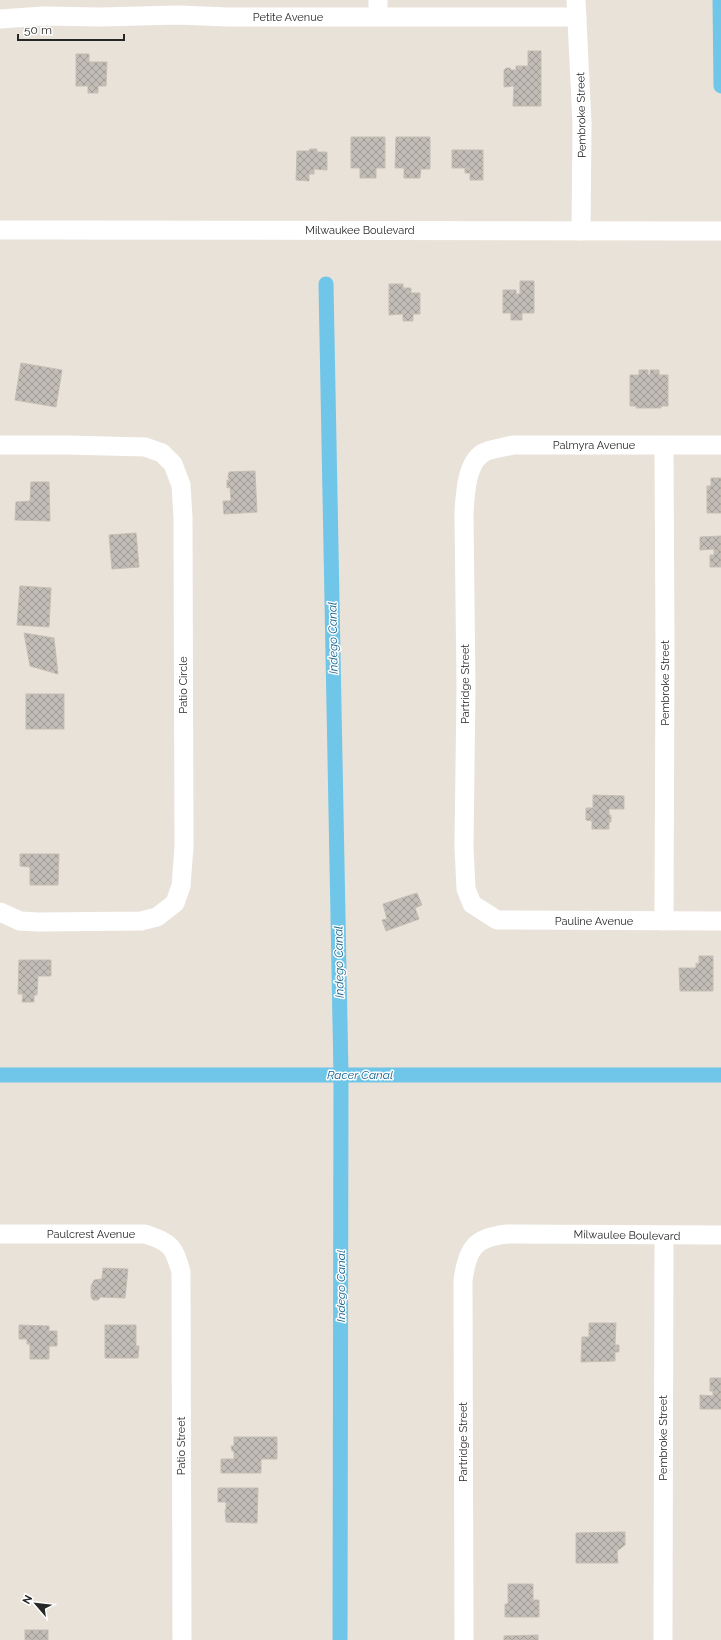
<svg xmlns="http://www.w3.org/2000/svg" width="721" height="1640" font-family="Raleway,sans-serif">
	<defs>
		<pattern id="building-cross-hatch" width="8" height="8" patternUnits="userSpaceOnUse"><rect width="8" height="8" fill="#c1bcb6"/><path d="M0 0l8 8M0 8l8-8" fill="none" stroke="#9d9994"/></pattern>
	</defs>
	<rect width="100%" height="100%" fill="#e9e2d9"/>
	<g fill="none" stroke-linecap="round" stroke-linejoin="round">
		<g stroke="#6fc6e8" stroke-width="15">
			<path d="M720 0 721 86"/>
			<path d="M326 284 341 1075 340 1640"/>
			<path d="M0 1075H721"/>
		</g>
	</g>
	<g fill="url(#building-cross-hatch)" stroke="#c4beb3">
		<path d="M528 51H541V106H513L514 86 504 87V70L506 68H510L511 70H516V66H528Z"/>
		<path d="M76 54H89V62H107L106 86H98V93H88V86H76Z"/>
		<path d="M351 137H385V168H376V178H360V168H351Z"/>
		<path d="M396 137H430V169H421L420 178H404V168H395Z"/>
		<path d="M310 149H317V152H327V170L314 169V174H309V181L296 180 297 151H309Z"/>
		<path d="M452 150H483V180H470V173H465V168H452Z"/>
		<path d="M520 281H534V313H522V320H511V313H503V290H516V294H520Z"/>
		<path d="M389 284H403V288H411V293H420V314H413V321H403V314L389 315Z"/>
		<path d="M21 363 62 370 56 407 15 400Z"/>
		<path d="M639 370H648V375H650V370H659V375H668V406H661V408H636L637 406H630V375H639Z"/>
		<path d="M255 471 257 512 224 514 223 501H231L230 487 227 488V480H230L228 477 229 472Z"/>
		<path d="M711 478H721V513H707V486H711Z"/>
		<path d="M31 482H49L50 521 15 520 16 502 30 501Z"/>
		<path d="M136 533 139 567 112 569 109 535Z"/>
		<path d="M721 536V567H710V555H714V549L700 550V537Z"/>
		<path d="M20 586 51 588 49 627 17 625Z"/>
		<path d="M24 633 54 638 58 674 30 666Z"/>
		<rect x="26" y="694" width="38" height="35"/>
		<path d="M593 795 624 796V809H609V816L611 815V822H609V829H592V821L586 820V808H593Z"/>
		<path d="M20 854H59L58 885H30V867L20 866Z"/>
		<path d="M417 893 422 905 415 908 419 919 386 931 382 920 387 919 383 904Z"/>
		<path d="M699 956H713V991H680L679 968H696V963L699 964Z"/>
		<path d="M19 960H51V976H38L37 995H34V1002H22L23 994H18Z"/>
		<path d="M103 1268 128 1269 125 1298 101 1297 98 1300H93L91 1297V1286L94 1280 102 1279Z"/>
		<path d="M589 1323H616L615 1345H619V1352H615V1361L581 1362 582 1337H589Z"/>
		<path d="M19 1325 49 1326V1331H57V1346H49V1359H30V1344H27V1339H19Z"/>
		<path d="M105 1325H136V1346H139L138 1358H105Z"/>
		<path d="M710 1378H721V1409H700V1395L713 1396V1391H710Z"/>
		<path d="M234 1437H277V1459H261V1473H221V1459H234V1451H232L231 1446H234Z"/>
		<path d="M218 1488H258L257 1523 226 1522 225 1510H226V1502H218Z"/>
		<path d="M625 1532V1545L617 1551 618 1563H576V1533Z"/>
		<path d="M508 1584H533V1600H539V1617H505V1604H508Z"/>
		<rect x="25" y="1630" width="23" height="10"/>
		<path d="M538 1635V1640H504V1636Z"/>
	</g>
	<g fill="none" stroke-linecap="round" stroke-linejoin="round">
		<g stroke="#fff" stroke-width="19">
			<path d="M378 0V16"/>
			<path d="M576 0 582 123 581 231"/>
			<path d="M0 19 43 16 101 17 178 15 228 17H577"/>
			<path d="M0 230 721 231"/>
			<path d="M0 445H67L145 447 162 453 173 464 181 485 183 517 184 847 181 886 175 903 157 917 141 921 38 922 20 921 0 912"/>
			<path d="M664 445 665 650 664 921"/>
			<path d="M721 445H513C505 447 489 449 483 453 466 463 465 496 464 514L466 687 464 847 466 889 472 904 497 920 721 921"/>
			<path d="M0 1234H145C171 1242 174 1247 181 1272L182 1640"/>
			<path d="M464 1640 463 1281C467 1248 475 1237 508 1234L721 1235"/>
			<path d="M663 1640 664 1235"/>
		</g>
	</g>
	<g text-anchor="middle" stroke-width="3" stroke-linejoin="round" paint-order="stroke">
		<g font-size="11" fill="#272727" stroke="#fff">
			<text x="288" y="21">Petite Avenue</text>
			<text transform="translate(581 115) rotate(-91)" y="4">Pembroke Street</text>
			<text x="360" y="234">Milwaukee Boulevard</text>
			<text x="594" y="449">Palmyra Avenue</text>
			<text transform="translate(665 683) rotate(-90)" y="4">Pembroke Street</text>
			<text transform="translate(465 684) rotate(-90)" y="4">Partridge Street</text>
			<text transform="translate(183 685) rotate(-90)" y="4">Patio Circle</text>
			<text x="594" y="925">Pauline Avenue</text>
			<text x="91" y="1238">Paulcrest Avenue</text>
			<text transform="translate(627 1235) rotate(1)" y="4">Milwaulee Boulevard</text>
			<text transform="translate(663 1438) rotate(-90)" y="4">Pembroke Street</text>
			<text transform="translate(463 1442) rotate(-90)" y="4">Partridge Street</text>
			<text transform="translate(181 1446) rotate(-90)" y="4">Patio Street</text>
		</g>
		<g font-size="12" font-style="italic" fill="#13638f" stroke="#fff">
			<text transform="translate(333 638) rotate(-91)" y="4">Indego Canal</text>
			<text transform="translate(339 962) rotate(-91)" y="4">Indego Canal</text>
			<text x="360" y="1079">Racer Canal</text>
			<text transform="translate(341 1286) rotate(-90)" y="4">Indego Canal</text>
		</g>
	</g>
	<g transform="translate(36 1604) rotate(298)" stroke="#ffffff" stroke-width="3" paint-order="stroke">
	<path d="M0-3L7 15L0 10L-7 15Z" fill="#272727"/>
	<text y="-6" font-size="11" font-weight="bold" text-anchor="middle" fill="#272727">N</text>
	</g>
	<path d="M18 34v6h106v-6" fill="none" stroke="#272727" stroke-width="2"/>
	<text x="24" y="34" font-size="12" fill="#272727" stroke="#ffffff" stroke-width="3" paint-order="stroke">50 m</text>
</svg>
